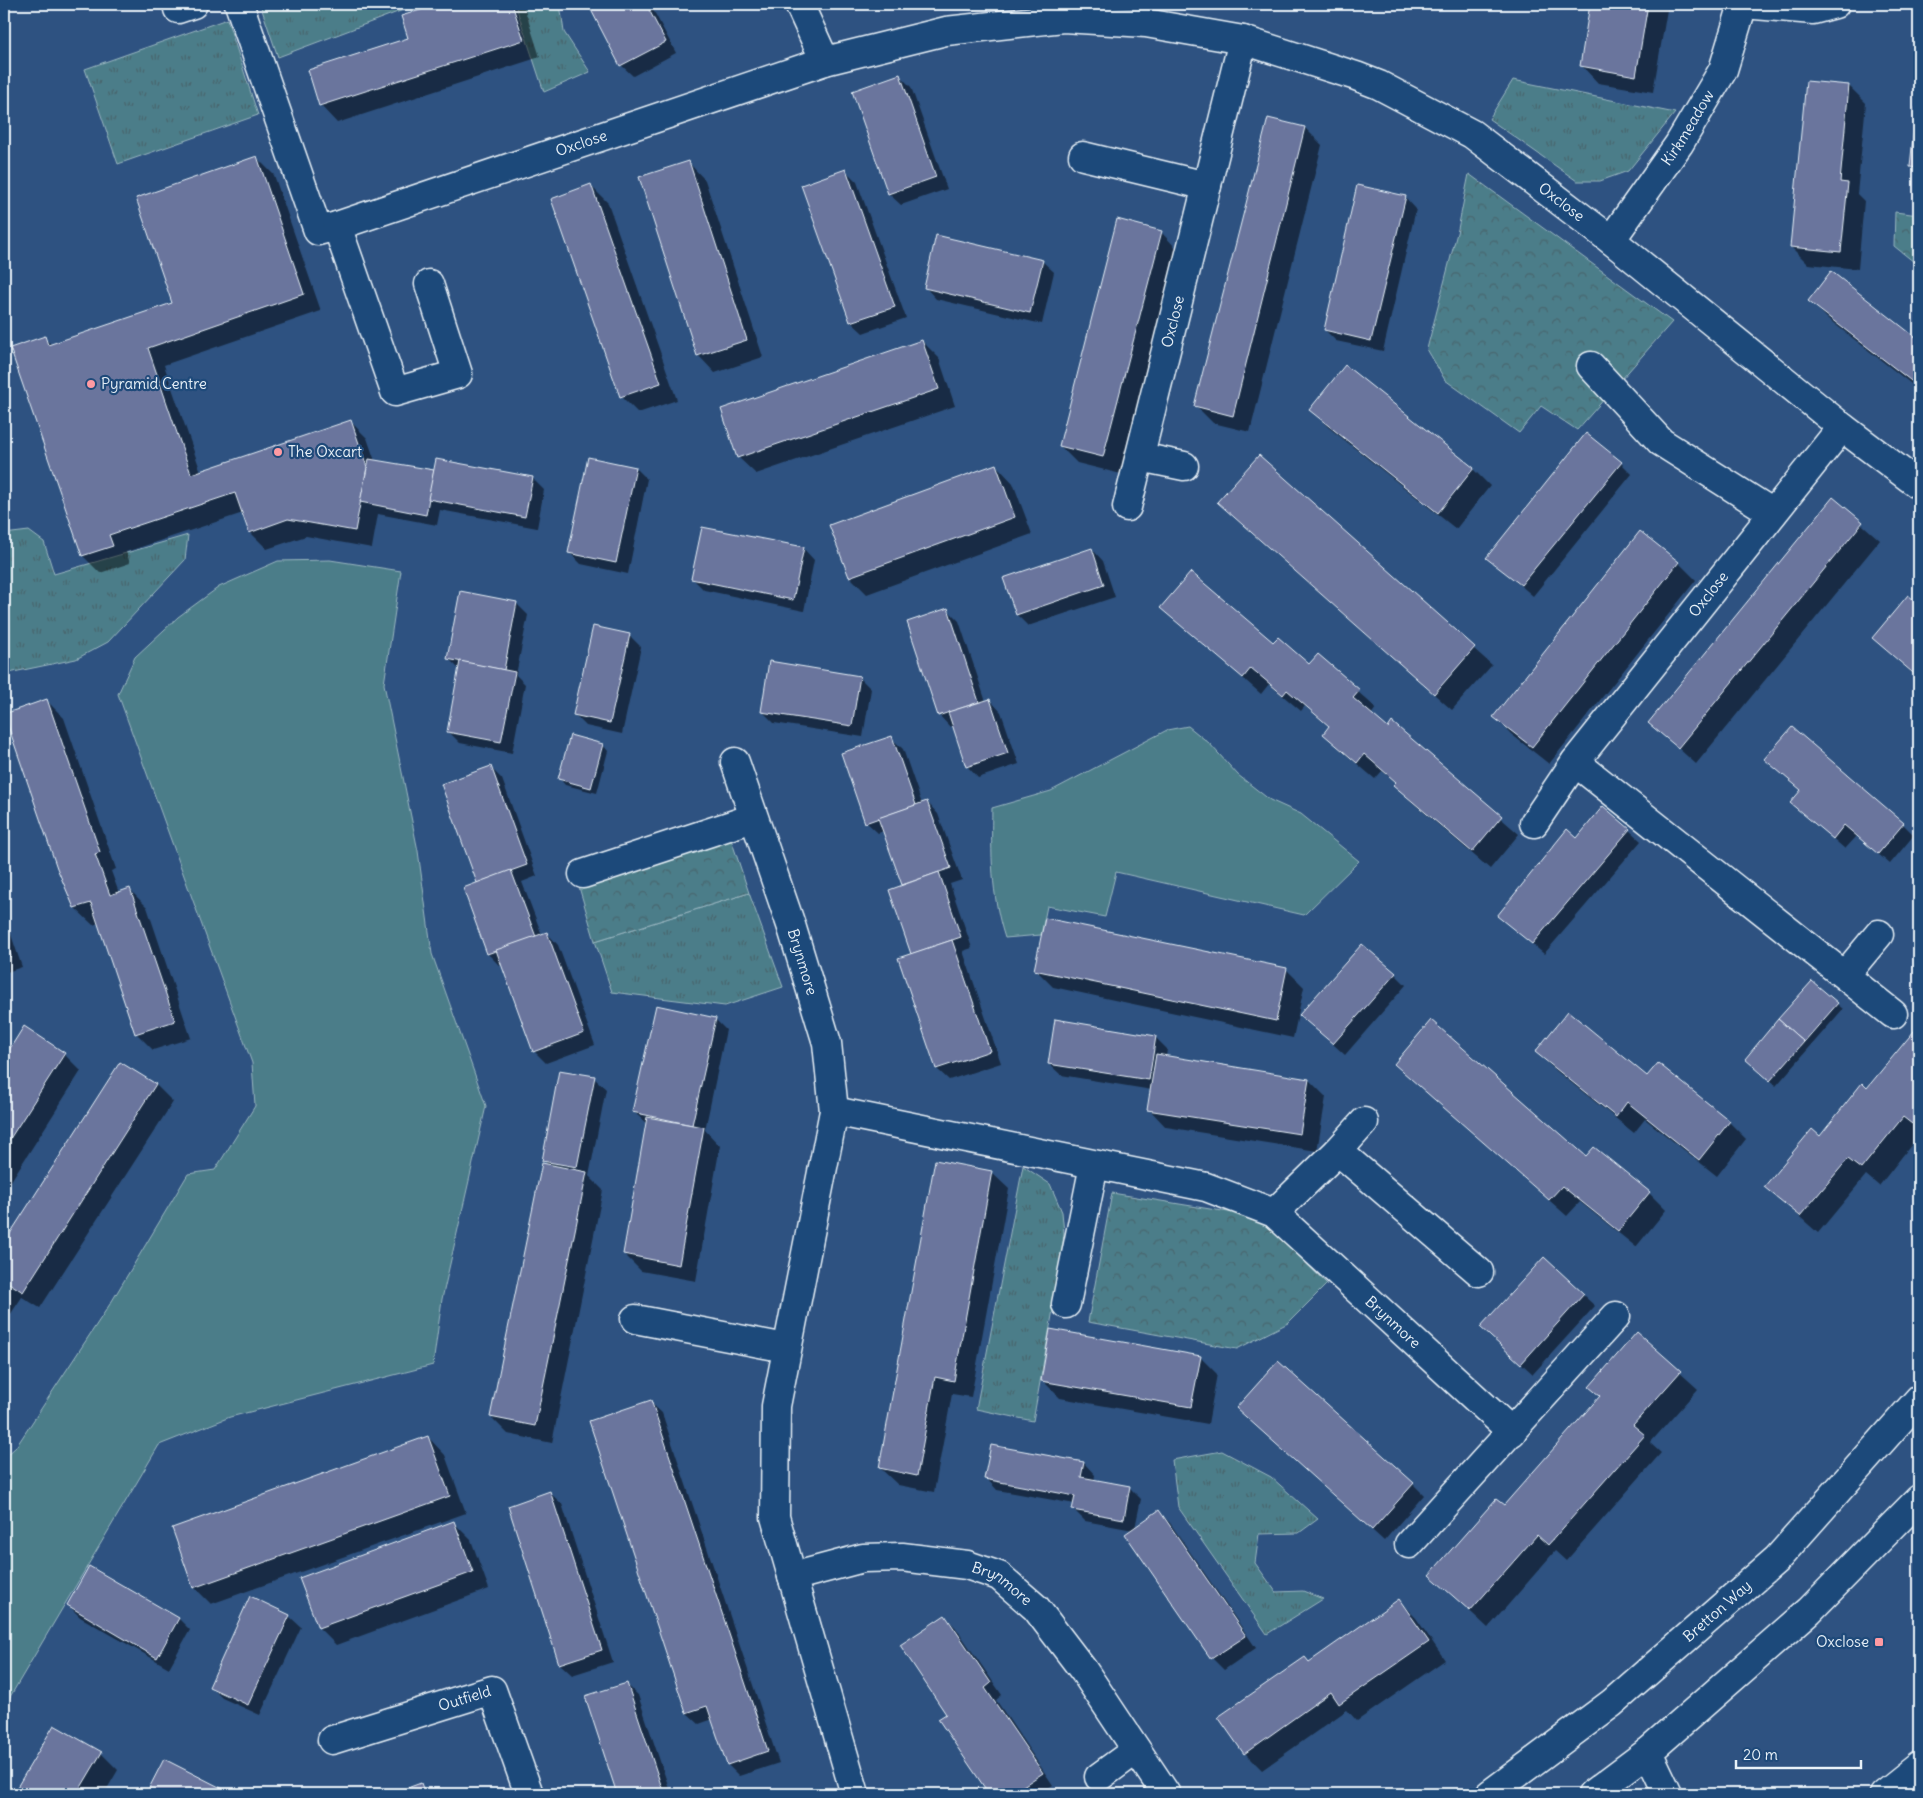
<svg xmlns="http://www.w3.org/2000/svg" width="1923" height="1798" font-family="Delius,sans-serif">
	<defs>
		<pattern id="grass-tufts" width="24" height="20" patternUnits="userSpaceOnUse" patternTransform="scale(1.25)"><rect width="24" height="20" fill="#4b7d89"/><path d="M3 7l-1-3M5 7V3M7 7l1-3M15 17l-1-3M17 17v-4M19 17l1-3" fill="none" stroke="#49656d"/></pattern>
		<pattern id="forest-crowns" width="20" height="18" patternUnits="userSpaceOnUse" patternTransform="scale(1.25)"><rect width="20" height="18" fill="#4b7d89"/><path d="M2 6a3 3 0 1 1 6 0M12 15a3 3 0 1 1 6 0" fill="none" stroke="#49656d"/></pattern>
	</defs>
	<rect width="100%" height="100%" fill="#2e5281"/>
	<filter id="ink" filterUnits="userSpaceOnUse"><feTurbulence type="fractalNoise" baseFrequency=".02" numOctaves="2"/><feDisplacementMap in="SourceGraphic" scale="10" xChannelSelector="R" yChannelSelector="G"/><feConvolveMatrix kernelMatrix="1 2 1 2 8 2 1 2 1" color-interpolation-filters="sRGB"/></filter>
	<g filter="url(#ink)">
		<g fill="url(#grass-tufts)" stroke="#9ab7c0">
			<path d="M260 4H419L278 57Z"/>
			<path d="M515 4H560L564 32 590 72 544 92Z"/>
			<path d="M227 19 258 115 118 164 85 69Z"/>
			<path d="M1513 80 1675 113 1628 171 1600 181H1577L1489 119Z"/>
			<path d="M29 531 44 542 54 574 188 535 185 560 108 642 76 659 4 674V534Z"/>
			<path d="M749 893 783 987 725 1006 612 992 595 941Z"/>
			<path d="M1023 1166 1050 1184 1062 1212 1064 1233 1060 1271 1033 1421 976 1409Z"/>
			<path d="M1222 1451 1271 1477 1318 1519 1299 1533 1259 1534 1255 1563 1276 1592 1303 1591 1323 1599 1267 1634 1178 1507 1172 1460Z"/>
		</g>
		<g fill="url(#forest-crowns)" stroke="#9ab7c0">
			<path d="M1469 174 1672 322 1577 430 1541 406 1519 433 1445 380 1427 349 1458 229Z"/>
			<path d="M1895 212 1919 215V266L1894 246Z"/>
			<path d="M730 836 749 893 595 941 579 887Z"/>
			<path d="M1112 1193 1259 1217 1327 1284 1288 1323 1237 1349 1088 1322Z"/>
		</g>
		<g fill="#4b7d89" stroke="#9ab7c0">
			<path d="M330 560 401 571 384 684 418 851 432 954 486 1106 442 1299 433 1365 230 1417 159 1445 4 1707V1458L16 1447 112 1301 188 1174 215 1170 255 1106 252 1063 118 694 135 657 178 617 219 587 278 561Z"/>
			<path d="M1188 726 1209 743 1238 775 1270 800 1301 814 1359 861 1304 915 1116 872 1105 917 1047 906 1041 935 1005 938C991 895 991 853 992 808L1051 791 1167 730Z"/>
		</g>
		<g fill="#0007">
			<path d="M444 4H523L540 57 337 123 320 105 409 38 403 17Z"/>
			<path d="M589 4H650L676 53 633 76 621 65Z"/>
			<path d="M1592 4H1668L1653 92 1598 83 1581 65Z"/>
			<path d="M900 76 911 87 947 189 901 205 889 194 854 92Z"/>
			<path d="M1849 86 1866 103 1857 194 1864 201 1858 269 1808 264 1791 247Z"/>
			<path d="M1918 108H1919V174L1911 166Z"/>
			<path d="M1305 128 1322 145 1250 432 1213 423 1196 406Z"/>
			<path d="M257 158 274 175 321 311 164 365 201 472 350 421 367 438 375 461 434 472 532 478 544 490 537 528 440 510 437 525 378 514 372 548 306 536 267 549 250 532 243 513 126 552 130 563 100 573 83 556 44 338 52 345 173 304Z"/>
			<path d="M688 162 705 180 763 357 715 373 698 355Z"/>
			<path d="M846 171 857 182 906 318 863 333 851 322 803 186Z"/>
			<path d="M591 186 608 203 677 400 638 413 621 396Z"/>
			<path d="M1405 197 1416 209 1383 351 1336 341 1325 330Z"/>
			<path d="M1161 232 1178 250 1121 474 1077 463 1060 446Z"/>
			<path d="M1042 261 1054 272 1042 324 936 299 925 287Z"/>
			<path d="M1832 273 1919 341V390L1827 318 1810 301Z"/>
			<path d="M922 341 939 358 955 406 756 474 738 457Z"/>
			<path d="M1345 367 1473 469 1490 486 1456 529 1328 427 1311 410Z"/>
			<path d="M1259 457 1492 665 1452 710 1236 519Z"/>
			<path d="M1621 463 1632 474 1533 596 1488 558Z"/>
			<path d="M996 465 1013 483 1032 534 867 594 850 577Z"/>
			<path d="M636 468 647 479 628 574 581 564 570 553Z"/>
			<path d="M1833 499 1880 540 1696 764 1650 723Z"/>
			<path d="M1641 533 1679 563 1696 580 1549 764 1511 734 1494 716Z"/>
			<path d="M803 548 814 560 804 611 704 590 693 579Z"/>
			<path d="M1092 549 1103 561 1115 597 1028 626 1017 615Z"/>
			<path d="M1908 597 1919 606V679L1873 638Z"/>
			<path d="M516 603 528 615 516 675 525 684 512 753 460 743 449 732 460 670 448 658Z"/>
			<path d="M1162 607 1273 644 1309 666 1318 656 1376 708 1371 715 1388 729 1392 724 1519 834 1490 869 1412 802 1395 785 1397 783 1382 771 1375 779 1342 751 1325 734 1330 727 1305 706 1301 711 1269 684 1261 694Z"/>
			<path d="M948 610 959 621 986 702 990 700 1001 712 1019 764 978 778 967 766 954 725 950 727 939 715Z"/>
			<path d="M629 635 641 647 622 734 586 726 575 715Z"/>
			<path d="M859 677 871 689 863 737 774 723 762 711Z"/>
			<path d="M46 700 64 718 116 869 111 871 119 893 130 890 147 907 191 1038 153 1050 136 1033 99 923 93 925 75 908 58 867Z"/>
			<path d="M891 738 903 749 922 804 927 802 938 814 962 880 950 884 972 948 963 951 1001 1063 949 1080 937 1069 899 959 912 955 903 886 884 831 878 833 866 822Z"/>
			<path d="M603 745 608 751 597 793 565 785 560 779Z"/>
			<path d="M1766 759 1903 824 1914 835 1890 864 1857 836 1845 849 1792 803 1802 791Z"/>
			<path d="M490 767 502 779 537 876 522 882 542 935 547 933 558 945 595 1045 546 1063 534 1051 502 964 499 965 488 954 464 889 478 884Z"/>
			<path d="M1629 830 1641 841 1544 954 1498 915 1578 839Z"/>
			<path d="M4 914 22 967 4 973Z"/>
			<path d="M1286 969 1304 987 1293 1038 1053 987 1036 970Z"/>
			<path d="M1395 974 1406 985 1345 1055 1301 1015Z"/>
			<path d="M1837 1004 1843 1009 1776 1086 1752 1064Z"/>
			<path d="M715 1019 726 1030 705 1130 720 1146 696 1281 641 1271 624 1254 647 1124 634 1112Z"/>
			<path d="M1919 1027V1135L1879 1186 1866 1175 1818 1233 1766 1187 1868 1090Z"/>
			<path d="M25 1028 64 1054 81 1071 4 1192V1060Z"/>
			<path d="M1155 1037 1167 1049 1166 1057 1309 1080 1326 1097 1317 1151 1166 1127 1149 1109 1152 1090 1061 1075 1049 1064Z"/>
			<path d="M1536 1052 1729 1122 1746 1139 1717 1176 1645 1119 1634 1133 1554 1069Z"/>
			<path d="M121 1064 156 1085 173 1102 40 1308 22 1297 4 1324V1245Z"/>
			<path d="M1395 1064 1586 1158 1649 1193 1666 1210 1636 1247 1580 1202 1567 1216Z"/>
			<path d="M594 1078 606 1089 589 1176 603 1190 552 1443 508 1434 491 1417 549 1166 544 1160Z"/>
			<path d="M991 1172 1009 1189 971 1397 952 1394 934 1492 898 1485 880 1468Z"/>
			<path d="M1544 1259 1595 1306 1533 1374 1493 1338Z"/>
			<path d="M1637 1334 1698 1389 1650 1443 1661 1453 1566 1561 1555 1551 1488 1628 1431 1575 1504 1507 1601 1397 1591 1387Z"/>
			<path d="M1200 1357 1217 1374 1208 1424 1060 1398 1042 1380Z"/>
			<path d="M650 1402 662 1413 779 1763 739 1776 728 1765 713 1719 699 1724 687 1713Z"/>
			<path d="M1249 1419 1413 1484 1424 1495 1384 1541Z"/>
			<path d="M428 1437 445 1455 466 1513 211 1604 194 1587Z"/>
			<path d="M1084 1463 1095 1475 1094 1481 1129 1487 1141 1499 1135 1528 1159 1512 1170 1523 1256 1648 1224 1670 1212 1658 1127 1534 1133 1530 1085 1521 1074 1510 1075 1504 997 1490 986 1478Z"/>
			<path d="M550 1493 562 1504 613 1662 572 1675 560 1664 509 1506Z"/>
			<path d="M454 1523 471 1540 489 1589 336 1645 319 1628 301 1578Z"/>
			<path d="M1399 1601 1416 1618 1445 1660 1357 1721 1347 1710 1262 1770 1245 1753 1310 1663Z"/>
			<path d="M68 1605 179 1619 190 1630 169 1668 80 1617Z"/>
			<path d="M289 1616 301 1627 260 1715 222 1698 210 1686Z"/>
			<path d="M945 1616 956 1628 1002 1695 996 1700 1053 1785 1039 1794H991L940 1719 948 1714Z"/>
			<path d="M626 1684 638 1695 671 1794H618L586 1697Z"/>
			<path d="M54 1726 101 1753 118 1770 104 1794H15Z"/>
			<path d="M165 1761 230 1794H147Z"/>
			<path d="M420 1785 430 1794H394Z"/>
		</g>
		<g fill="#6a749d" stroke="#e8f1f8">
			<path d="M440 4H512L524 40 319 106 308 70 408 38 401 16Z"/>
			<path d="M588 4H646L666 42 620 66Z"/>
			<path d="M1590 4H1648L1636 76 1580 66Z"/>
			<path d="M900 74 936 177 888 194 852 91Z"/>
			<path d="M1806 81 1849 85 1840 182 1848 183 1841 252 1790 247Z"/>
			<path d="M1916 107H1919V168L1910 167Z"/>
			<path d="M1268 118 1305 127 1233 416 1194 406Z"/>
			<path d="M257 156 304 294 148 348 191 474 351 420 367 467 355 531 288 519 249 533 235 493 109 535 113 546 82 556 10 348 45 336 48 345 172 303 136 198Z"/>
			<path d="M689 161 747 340 697 356 639 177Z"/>
			<path d="M846 169 895 307 850 322 801 185Z"/>
			<path d="M591 184 661 383 620 397 551 199Z"/>
			<path d="M1357 185 1406 196 1371 341 1324 330Z"/>
			<path d="M1117 219 1162 231 1103 457 1059 446Z"/>
			<path d="M936 235 1043 260 1030 313 924 288Z"/>
			<path d="M1831 271 1919 340V387L1808 301Z"/>
			<path d="M922 340 939 389 737 458 721 409Z"/>
			<path d="M1345 365 1474 468 1438 513 1309 410Z"/>
			<path d="M1586 433 1622 462 1521 585 1486 558Z"/>
			<path d="M1259 455 1475 647 1434 694 1217 502Z"/>
			<path d="M588 457 636 467 616 563 568 553Z"/>
			<path d="M369 459 434 470 426 515 360 502Z"/>
			<path d="M436 459 533 477 525 517 428 499Z"/>
			<path d="M996 464 1015 517 849 577 829 525Z"/>
			<path d="M1833 497 1863 522 1678 748 1648 723Z"/>
			<path d="M702 527 804 547 793 600 691 579Z"/>
			<path d="M1640 531 1679 562 1532 747 1493 717Z"/>
			<path d="M1092 548 1104 585 1016 615 1003 578Z"/>
			<path d="M1191 572 1273 642 1278 637 1309 664 1318 654 1360 690 1353 698 1388 728 1392 722 1502 816 1472 852 1393 785 1396 782 1364 754 1357 763 1323 734 1329 726 1287 690 1283 695 1251 668 1243 678 1160 608Z"/>
			<path d="M460 591 517 602 504 670 447 659Z"/>
			<path d="M1908 595 1919 604V678L1872 638Z"/>
			<path d="M948 608 979 702 938 716 907 622Z"/>
			<path d="M593 626 630 634 610 723 573 715Z"/>
			<path d="M460 661 515 672 501 742 447 732Z"/>
			<path d="M769 661 860 676 852 726 761 712Z"/>
			<path d="M47 699 100 852 95 854 110 895 130 888 175 1021 135 1034 91 903 74 908 57 868 4 714Z"/>
			<path d="M990 699 1008 753 966 767 948 712Z"/>
			<path d="M1792 727 1904 823 1878 854 1844 825 1833 839 1790 803 1801 790 1764 759Z"/>
			<path d="M570 735 603 744 591 788 558 779Z"/>
			<path d="M892 736 916 805 865 823 841 753Z"/>
			<path d="M491 766 527 865 477 883 441 784Z"/>
			<path d="M927 801 951 868 902 885 878 818Z"/>
			<path d="M1603 806 1630 829 1532 944 1497 916 1567 829 1577 838Z"/>
			<path d="M511 870 536 937 487 954 463 888Z"/>
			<path d="M939 872 961 937 911 954 889 890Z"/>
			<path d="M1045 918 1287 968 1276 1021 1034 970Z"/>
			<path d="M547 932 584 1033 533 1052 496 950Z"/>
			<path d="M4 934 11 956 4 958Z"/>
			<path d="M952 940 990 1051 936 1069 898 958Z"/>
			<path d="M1362 944 1396 973 1333 1044 1299 1015Z"/>
			<path d="M1812 981 1838 1003 1804 1042 1778 1019Z"/>
			<path d="M656 1005 716 1018 692 1125 632 1112Z"/>
			<path d="M1568 1011 1647 1076 1658 1063 1730 1121 1699 1160 1627 1102 1616 1117 1535 1052Z"/>
			<path d="M1055 1019 1156 1036 1149 1080 1048 1064Z"/>
			<path d="M1778 1019 1804 1042 1770 1081 1745 1059Z"/>
			<path d="M1431 1020 1586 1156 1594 1147 1650 1192 1618 1231 1562 1186 1549 1200 1394 1064Z"/>
			<path d="M1919 1025V1115L1912 1124 1903 1117 1861 1169 1848 1159 1800 1216 1764 1187 1812 1129 1820 1136 1862 1083 1867 1088Z"/>
			<path d="M24 1026 65 1053 4 1148V1058Z"/>
			<path d="M1156 1054 1309 1079 1300 1134 1147 1110Z"/>
			<path d="M120 1062 156 1084 23 1292 4 1280V1243Z"/>
			<path d="M559 1070 595 1076 577 1167 542 1161Z"/>
			<path d="M647 1117 704 1127 679 1265 623 1254Z"/>
			<path d="M935 1160 992 1171 954 1381 935 1377 917 1476 879 1468Z"/>
			<path d="M542 1163 587 1172 535 1426 490 1417Z"/>
			<path d="M1544 1257 1584 1294 1521 1364 1480 1327Z"/>
			<path d="M1050 1329 1201 1356 1191 1407 1041 1381Z"/>
			<path d="M1637 1332 1681 1371 1633 1425 1645 1435 1548 1545 1537 1535 1470 1611 1429 1575 1496 1499 1504 1505 1600 1396 1589 1387Z"/>
			<path d="M1278 1361 1414 1483 1372 1530 1236 1408Z"/>
			<path d="M651 1400 768 1751 727 1765 707 1706 686 1713 589 1421Z"/>
			<path d="M428 1436 450 1496 193 1588 172 1528Z"/>
			<path d="M991 1445 1084 1462 1081 1477 1130 1486 1124 1519 1072 1510 1075 1496 984 1479Z"/>
			<path d="M550 1491 602 1650 559 1664 508 1506Z"/>
			<path d="M1159 1510 1246 1636 1211 1659 1125 1534Z"/>
			<path d="M454 1521 473 1572 318 1628 299 1578Z"/>
			<path d="M89 1566 179 1618 157 1658 67 1605Z"/>
			<path d="M250 1596 290 1615 248 1705 209 1687Z"/>
			<path d="M1399 1599 1429 1642 1339 1704 1331 1692 1244 1754 1218 1717 1305 1657 1309 1662Z"/>
			<path d="M945 1615 991 1683 985 1688 1043 1773 1011 1794H989L938 1719 946 1714 900 1645Z"/>
			<path d="M627 1683 664 1794H617L585 1696Z"/>
			<path d="M54 1725 102 1752 77 1794H13Z"/>
			<path d="M164 1759 233 1794H146Z"/>
			<path d="M421 1783 425 1794H391Z"/>
		</g>
		<g fill="none" stroke-linecap="round" stroke-linejoin="round">
			<defs>
				<g id="minor">
					<path d="M239 4 318 231 337 226 395 392 458 374 429 284"/>
					<path d="M799 4 825 61"/>
					<path d="M1743 4 1813 10 1835 4"/>
					<path d="M178 9 193 4"/>
					<path d="M1083 156 1207 186"/>
					<path id="s1" d="M337 226 825 61 946 31 1063 18 1146 23 1243 40 1356 76 1379 85 1472 134 1611 240 1842 427 1919 485"/>
					<path id="s2" d="M1611 240 1679 144 1723 70 1743 4"/>
					<path d="M1591 366 1661 442 1773 513"/>
					<path d="M1140 457 1184 466"/>
					<path id="s3" d="M1127 507 1243 40"/>
					<path id="s4" d="M735 762 791 925 827 1043 834 1111 776 1406 775 1517 855 1794"/>
					<path d="M1575 762 1893 1014"/>
					<path id="s5" d="M1534 823 1575 762 1842 427"/>
					<path d="M583 874 753 818"/>
					<path d="M1845 975 1879 934"/>
					<path id="s6" d="M834 1111 1206 1187 1274 1213 1512 1432"/>
					<path d="M1338 1151 1479 1272"/>
					<path d="M1274 1213 1338 1151 1364 1122"/>
					<path d="M1066 1304 1094 1165"/>
					<path d="M635 1319 786 1348"/>
					<path d="M1409 1544 1616 1316"/>
					<path id="s7" d="M792 1577 863 1558 902 1557 967 1565 999 1576 1036 1608 1084 1671 1166 1794"/>
					<path id="s8" d="M332 1740 492 1690 529 1794"/>
					<path d="M1648 1752 1668 1794"/>
					<path d="M1099 1777 1136 1750"/>
					<path id="s9" d="M1490 1794 1612 1703 1777 1559 1919 1399"/>
					<path d="M1592 1794 1648 1752 1809 1611 1919 1499"/>
					<path d="M1884 1794 1919 1766"/>
				</g>
			</defs>
			<use href="#minor" stroke="#e8f1f8" stroke-width="31"/>
			<use href="#minor" stroke="#1f4a7a" stroke-width="28"/>
		</g>
	</g>
	<g fill="#ff9aa2" stroke="#1f4a7a" stroke-width="2">
		<circle cx="91" cy="384" r="5"/>
		<circle cx="278" cy="452" r="5"/>
		<rect x="1874" y="1637" width="10" height="10" rx="2.5"/>
	</g>
	<g text-anchor="middle" stroke-width="4.5" stroke-linejoin="round" paint-order="stroke">
		<g font-size="15" fill="#e8f1f8" stroke="#1f4a7a">
			<text dy="5" stroke="none"><textPath href="#s2" startOffset="136">Kirkmeadow</textPath></text>
			<text dy="5" stroke="none"><textPath href="#s1" startOffset="258">Oxclose</textPath></text>
			<text dy="5" stroke="none"><textPath href="#s1" startOffset="1300">Oxclose</textPath></text>
			<text dy="5" stroke="none"><textPath href="#s3" startOffset="191">Oxclose</textPath></text>
			<text dy="5" stroke="none"><textPath href="#s5" startOffset="288">Oxclose</textPath></text>
			<text dy="5" stroke="none"><textPath href="#s4" startOffset="211">Brynmore</textPath></text>
			<text dy="5" stroke="none"><textPath href="#s6" startOffset="614">Brynmore</textPath></text>
			<text dy="5" stroke="none"><textPath href="#s7" startOffset="218">Brynmore</textPath></text>
			<text dy="5" stroke="none"><textPath href="#s9" startOffset="292">Bretton Way</textPath></text>
			<text dy="5" stroke="none"><textPath href="#s8" startOffset="139">Outfield</textPath></text>
		</g>
		<g font-size="15" fill="#e8f1f8" stroke="#1f4a7a" text-anchor="start">
			<text x="101" y="389">Pyramid Centre</text>
			<text x="288" y="457">The Oxcart</text>
			<text x="1869" y="1647" text-anchor="end">Oxclose</text>
		</g>
	</g>
	<rect width="1923" height="1798" fill="none" stroke="#1f4a7a" stroke-width="20"/>
	<rect x="10" y="10" width="1903" height="1778" fill="none" stroke="#e8f1f8" stroke-width="2" filter="url(#ink)"/>
	<path d="M1736 1760v8h125v-8" fill="none" stroke="#e8f1f8" stroke-width="2.5"/>
	<text x="1743" y="1760" font-size="15" fill="#e8f1f8" stroke="#1f4a7a" stroke-width="4" paint-order="stroke">20 m</text>
</svg>
